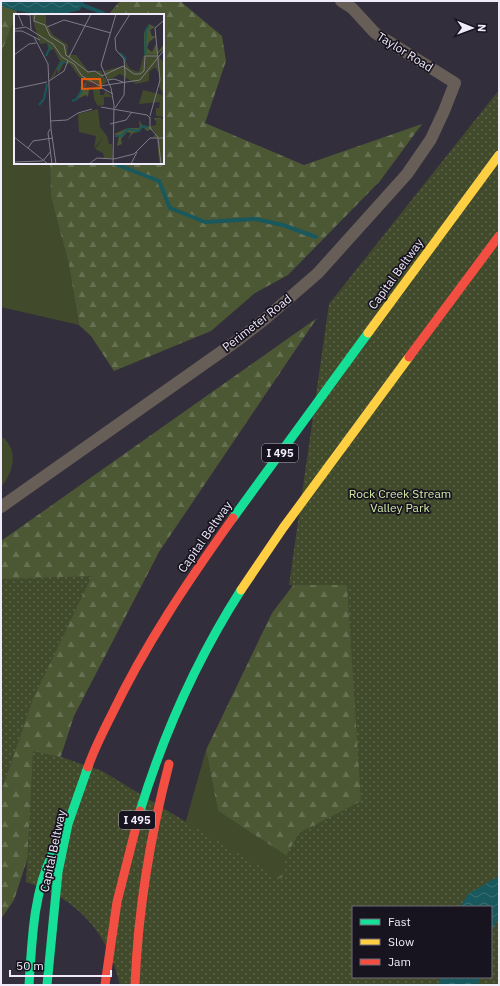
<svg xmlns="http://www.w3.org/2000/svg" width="500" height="986" font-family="'IBM Plex Sans',sans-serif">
	<defs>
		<pattern id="forest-firs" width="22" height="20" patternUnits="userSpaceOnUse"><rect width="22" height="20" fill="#4c5834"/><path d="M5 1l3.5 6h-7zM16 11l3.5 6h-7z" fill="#667052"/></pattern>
		<pattern id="park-dots" width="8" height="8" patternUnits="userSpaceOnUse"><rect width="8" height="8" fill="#414b2c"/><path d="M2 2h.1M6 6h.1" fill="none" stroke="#5d654c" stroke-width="1.8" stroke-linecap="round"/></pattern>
		<pattern id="water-waves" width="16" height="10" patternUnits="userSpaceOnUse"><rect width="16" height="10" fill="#19585c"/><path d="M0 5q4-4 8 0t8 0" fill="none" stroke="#3b7074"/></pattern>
	</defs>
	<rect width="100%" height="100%" fill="#332e3b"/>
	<g fill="#414b2c">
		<path d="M15 16V163H50L51 197 69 265 79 325 1 307V54Z"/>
		<path d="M1 436C19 449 14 472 1 487Z"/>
		<path d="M206 750 218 811 302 866 164 985 167 888Z"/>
	</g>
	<g fill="url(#forest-firs)">
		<path d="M120 1H180L222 36 226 61 205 123 304 165 422 124 380 181 288 275 255 293 211 331 114 371 91 336 79 325 69 265 51 197 50 163H163V15H108Z"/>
		<path d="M1 5 17 11 1 54Z"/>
		<path d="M317 318 159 552 74 716 14 900 1 919V541Z"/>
		<path d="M476 344 353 907V977L225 985 267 882 302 866 218 811 206 750 272 613Z"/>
	</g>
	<g fill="url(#park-dots)" fill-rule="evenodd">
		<path d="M499 90V985H120C108 932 77 898 26 882L33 751 61 757 102 771 282 880 283 861 299 833 361 801 347 585H289L329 304ZM353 907H491V977H353Z"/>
		<path d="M92 576 33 699 1 793V579Z"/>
	</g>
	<g fill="url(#water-waves)">
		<path d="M1 1H84L80 10C51 18 32 15 4 7L1 5Z"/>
		<path d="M499 876V918L491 932V907H460L468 894Z"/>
		<path d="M441 977H480L478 985H438Z"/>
	</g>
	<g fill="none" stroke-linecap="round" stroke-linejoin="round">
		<g stroke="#19585c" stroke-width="4">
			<path d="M72 1 103 13 104 15"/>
			<path d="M113 163 159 181 170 208 205 222 255 219 283 225 316 237"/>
		</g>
		<path stroke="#665e57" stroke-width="12" d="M1 507 238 340 265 319 318 273 407 174 431 139 444 111 455 83 375 33 352 8 341 1"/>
		<g stroke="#16e098" stroke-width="9">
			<path d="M233 518 368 333"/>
			<path d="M140 811C164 733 197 659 241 590"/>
			<path d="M29 985C32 942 33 894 52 855"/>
			<path d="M47 985 58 872 68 824 88 767"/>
		</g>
		<g stroke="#ffcf43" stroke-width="9">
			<path d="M368 333 499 155"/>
			<path d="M241 590 283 528 409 357"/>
		</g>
		<g stroke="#f24e42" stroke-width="9">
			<path d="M409 357 499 236"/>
			<path d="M88 767C94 749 103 732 112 714 145 645 188 581 233 518"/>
			<path d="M105 985 117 902 140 811"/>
			<path d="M135 985C138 910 150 837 169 764"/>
		</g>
	</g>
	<g text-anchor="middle" stroke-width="3.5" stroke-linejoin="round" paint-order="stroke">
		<g fill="#18141f" stroke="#afaab8" stroke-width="1">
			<rect x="262" y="444" width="36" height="18" rx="3"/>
			<rect x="119" y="811" width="36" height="18" rx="3"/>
		</g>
		<g font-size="11" font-weight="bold" fill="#f0ebfa">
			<text x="280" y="457">I 495</text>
			<text x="137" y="824">I 495</text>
		</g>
		<g font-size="12" fill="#f0ebfa" stroke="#18141f">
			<text transform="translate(405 52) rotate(32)" y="4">Taylor Road</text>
			<text transform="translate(396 274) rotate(-54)" y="4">Capital Beltway</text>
			<text transform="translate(257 323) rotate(-38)" y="4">Perimeter Road</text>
			<text transform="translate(205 537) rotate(-55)" y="4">Capital Beltway</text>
			<text transform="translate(53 851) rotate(-78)" y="4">Capital Beltway</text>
		</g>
		<g font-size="12" fill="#d0e9a2" stroke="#18141f">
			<text x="400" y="498">Rock Creek Stream<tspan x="400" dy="14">Valley Park</tspan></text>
		</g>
	</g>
	<g transform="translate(14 14)">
		<rect width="150" height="150" fill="#332e3b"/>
		<path d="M84 95 86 113 93 122 95 130H98L99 144H90L89 139 81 135 90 123 80 134 82 122 65 118 64 100Z" fill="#414b2c"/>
		<path d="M135 10 141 13 136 16 138 22H143L135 28 133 34 138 38 142 30 144 38 150 30V35L141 42 133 40 130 43V19ZM66 73 75 75 74 83 72 81 61 86 67 76ZM140 104H147V107L150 105 146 117 148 123 138 115 133 117 129 113 125 118 119 119 114 126 117 119 113 118 107 125 108 130 103 132 105 122 100 120 114 114H124L126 113 125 106 128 111 141 114 143 109Z" fill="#4c5834"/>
		<path d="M17 0H32V9L39 21 54 31 53 41H62L74 57H87L93 68 83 74 86 75V81H90L91 77 92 80 91 76 98 83H90V91L84 92 80 85 79 73 82 74 84 69 74 68 65 63 56 50 50 49 44 60 43 55 41 61 36 66 46 47 40 35 35 37 33 29 26 30ZM130 40H143L150 49V103L142 102V94H145L146 88 125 90 129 76 149 81 145 72V59L141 53 135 58V67L122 70 106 60 95 66 89 57 110 52 112 48 116 55 125 58ZM142 105H150V150L145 148 143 125 139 123 142 119 136 112 142 111Z" fill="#414b2c"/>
		<path fill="none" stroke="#19585c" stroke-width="2" d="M106 39 111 44V49M131 41 132 16 135 12M32 42 37 31M43 56 47 49 51 48M58 87 63 85 72 69M25 91 30 85 33 70M101 122H107L114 115 124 117 129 112 134 114"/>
		<path fill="none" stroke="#7f7a87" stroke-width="1" d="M4 0 16 1M4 0 9 12M16 0 17 16M21 0 20 7 31 11 36 22 50 31 52 41 74 58 81 57 88 62 109 52 120 60H126L130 57 131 42H143M33 13 50 6 97 19M0 15 12 13 39 30 48 43 60 50 68 62 86 72 126 66 150 36M0 17H8L26 26M20 23 34 50 37 115 42 150M0 41 15 30 22 29M55 43 77 0M94 66 100 65 109 68M35 67 50 57 54 47M88 74 99 80M0 75 33 68M87 93 133 101 136 104M101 94 110 81 111 59 110 45 102 36 101 24 116 0M136 102 146 66 141 14 149 7M136 103V114L144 123M36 107 53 106 64 99 78 95M96 110 112 106 118 98M36 115 34 119 38 150M0 123 34 150M144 124 147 150M14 134 19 127 39 124M29 147 37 137M0 148 29 147M75 150 83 144 100 145 120 140 136 124H150M99 150 100 91 97 74 87 51 102 0M117 150 123 138"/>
		<path fill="#e8590c" fill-opacity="0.15" stroke="#e8590c" stroke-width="2" d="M68 65H86L87 74 68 75Z"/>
		<rect width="150" height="150" fill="none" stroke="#f0ebfa" stroke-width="2"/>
	</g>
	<rect width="500" height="986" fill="none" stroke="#f0ebfa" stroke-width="4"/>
	<rect x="352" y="906" width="140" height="72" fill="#18141f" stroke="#6e6a77"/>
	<rect x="360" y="919" width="20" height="6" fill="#16e098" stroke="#6e6a77"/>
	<text x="388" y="926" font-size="12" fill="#f0ebfa">Fast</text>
	<rect x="360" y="939" width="20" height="6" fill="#ffcf43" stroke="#6e6a77"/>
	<text x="388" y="946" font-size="12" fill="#f0ebfa">Slow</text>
	<rect x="360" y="959" width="20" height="6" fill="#f24e42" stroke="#6e6a77"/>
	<text x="388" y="966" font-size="12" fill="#f0ebfa">Jam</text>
	<g transform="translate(472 28) rotate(91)" stroke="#18141f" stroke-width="3" paint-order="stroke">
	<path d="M0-3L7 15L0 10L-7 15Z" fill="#f0ebfa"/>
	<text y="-6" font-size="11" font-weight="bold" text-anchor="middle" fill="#f0ebfa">N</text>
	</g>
	<path d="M10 970v6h101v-6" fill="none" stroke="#f0ebfa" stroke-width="2"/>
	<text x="16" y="970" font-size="12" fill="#f0ebfa" stroke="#18141f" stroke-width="3" paint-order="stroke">50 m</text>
</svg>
